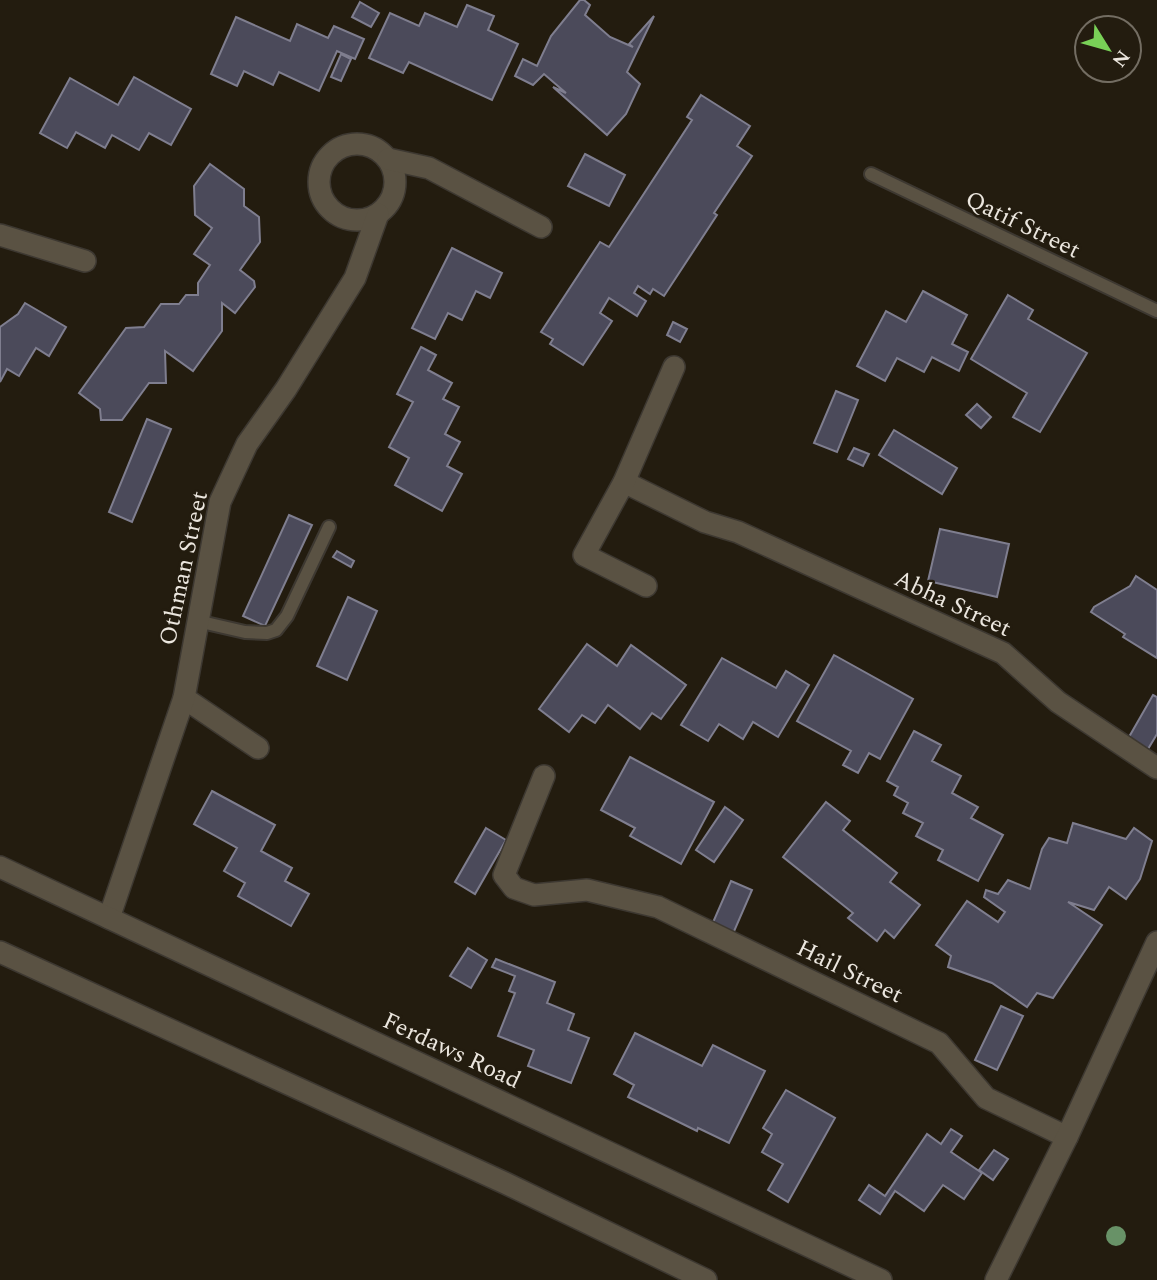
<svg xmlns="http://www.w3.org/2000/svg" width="1157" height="1280" font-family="Spectral,serif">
	<rect width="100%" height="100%" fill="#231c0f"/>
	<g fill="#4b4a5a" stroke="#7f7e8f" stroke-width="2">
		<path d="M580 0H584L590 5 585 15 610 37 633 47 629 44 654 16 627 72 640 84 626 114 607 135 553 87 566 93 544 74 533 85 515 76 523 59 537 66 551 36Z"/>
		<path d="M360 2 379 13 371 27 352 17Z"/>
		<path d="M467 5 494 16 488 30 518 44 492 100 409 62 403 73 369 58 390 13 419 26 425 13 457 27Z"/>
		<path d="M236 17 290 41 297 24 328 38 334 26 364 39 355 59 337 51 319 91 279 72 273 85 244 71 237 86 211 74Z"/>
		<path d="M341 54 351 59 341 81 331 77Z"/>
		<path d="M134 77 191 109 171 145 149 133 139 150 112 135 105 148 76 132 67 148 40 133 70 78 118 105Z"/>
		<path d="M701 95 750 126 737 146 752 156 714 213 717 215 664 296 653 289 650 294 638 286 634 293 646 301 637 316 609 298 600 313 612 321 583 365 550 344 553 339 541 332 600 242 609 247 692 120 687 117Z"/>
		<path d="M585 154 625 175 609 206 568 186Z"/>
		<path d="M210 164 244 189V206L259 217 260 242 240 270 254 281 255 287 235 313 222 303V331L193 371 165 351 166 383H149L122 420H101L100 409 79 393 126 328 144 327 161 304H179L186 295H198V283L210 265 194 254 212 228 195 215 194 186Z"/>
		<path d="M452 248 502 273 490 298 476 291 462 320 448 313 435 339 412 328Z"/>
		<path d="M923 291 967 315 952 344 968 352 959 371 932 357 924 372 897 358 885 381 857 366 886 311 906 322Z"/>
		<path d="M1008 295 1033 310 1028 319 1087 353 1040 432 1013 417 1027 393 971 359Z"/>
		<path d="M25 303 66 327 49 356 36 348 19 376 7 369 0 382V327L18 314Z"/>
		<path d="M673 322 687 329 680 342 667 335Z"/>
		<path d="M421 347 436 355 428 370 452 383 443 399 459 407 445 434 460 442 447 466 462 474 442 511 395 485 409 458 389 447 413 402 397 394Z"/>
		<path d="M836 391 858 400 837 452 814 443Z"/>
		<path d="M977 404 991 417 981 428 966 415Z"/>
		<path d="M147 419 171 429 132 522 109 512Z"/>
		<path d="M894 430 957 468 942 494 879 455Z"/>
		<path d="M854 448 869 454 863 466 848 459Z"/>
		<path d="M289 515 312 525 265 626 243 616Z"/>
		<path d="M940 529 1009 544 997 597 928 581Z"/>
		<path d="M337 551 354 561 351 567 333 557Z"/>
		<path d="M1136 576 1157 590V658L1123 637 1125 634 1091 612 1094 607 1130 586Z"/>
		<path d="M348 597 377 611 347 680 317 666Z"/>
		<path d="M587 644 617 666 631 645 686 685 661 719 652 713 640 729 608 705 595 723 582 715 569 732 539 709Z"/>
		<path d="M834 655 913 699 880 759 869 753 858 773 843 765 851 751 797 721Z"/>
		<path d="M722 658 776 688 786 671 809 685 778 737 753 722 743 739 719 724 708 741 681 725Z"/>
		<path d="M1153 695 1157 697V734L1148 749 1129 737Z"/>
		<path d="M914 731 941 745 932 761 961 776 952 793 978 807 971 818 1003 835 978 881 938 860 943 850 916 836 923 823 903 813 908 803 894 795 898 787 887 781Z"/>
		<path d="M630 757 714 802 681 864 630 836 635 828 601 810Z"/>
		<path d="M212 791 275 825 261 851 292 868 285 881 309 894 291 926 238 896 245 883 224 871 237 848 194 824Z"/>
		<path d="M826 802 850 821 843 830 897 873 890 882 920 905 894 938 885 930 877 941 848 918 853 913 783 857Z"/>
		<path d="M725 807 743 820 714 862 696 850Z"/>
		<path d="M1073 823 1126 839 1134 828 1152 841 1140 879 1126 899 1109 887 1094 910 1068 902 1102 925 1053 998 1037 993 1027 1007 992 983 948 967 951 956 936 945 967 901 998 922 1005 912 984 897 986 890 998 894 1008 880 1030 889 1042 849 1049 838 1067 843Z"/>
		<path d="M486 828 506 840 475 894 455 882Z"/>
		<path d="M731 881 752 890 732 936 711 927Z"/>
		<path d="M468 948 487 960 471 988 450 976Z"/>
		<path d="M496 959 555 982 547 1003 574 1014 568 1030 589 1038 571 1083 528 1066 534 1050 498 1036 515 993 509 991 515 976 492 967Z"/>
		<path d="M1001 1006 1023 1016 997 1070 975 1060Z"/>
		<path d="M635 1033 702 1066 713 1045 765 1071 729 1143 698 1128 697 1131 628 1097 634 1085 614 1074Z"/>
		<path d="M786 1090 835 1118 788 1202 768 1190 783 1164 762 1152 772 1134 763 1128Z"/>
		<path d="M951 1129 962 1136 951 1152 982 1173 964 1199 943 1185 924 1211 895 1191 880 1214 859 1200 869 1185 885 1196 927 1134 941 1144Z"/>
		<path d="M994 1150 1008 1159 993 1180 979 1170Z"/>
	</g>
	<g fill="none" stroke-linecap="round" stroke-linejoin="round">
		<defs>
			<g id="lane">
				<path d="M871 174 1157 311"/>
				<path d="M197 621 245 632 267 633 276 630 287 616 329 527"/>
			</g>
			<g id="street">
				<circle cx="357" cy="182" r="38"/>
				<path d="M388 159 429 168 541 227"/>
				<path d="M0 235 85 261"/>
				<path d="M624 482 705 522 738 532 1003 653 1058 702 1157 768"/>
				<path d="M646 586 584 555 624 482 674 367"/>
				<path d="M184 698 258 748"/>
				<path d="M544 776 504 875 514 888 534 895 587 890 658 907 939 1043 986 1098 1067 1137"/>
				<path d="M109 918 184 698 220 502 247 444 286 389 355 278 378 214"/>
				<path d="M0 952 505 1183 706 1280"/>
			</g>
			<g id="secondary">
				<path d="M0 867 881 1280"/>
				<path d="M996 1280 1067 1137 1157 942"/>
			</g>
		</defs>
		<use href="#lane" stroke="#3d3831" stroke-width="16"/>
		<use href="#street" stroke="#3d3831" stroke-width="24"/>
		<use href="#secondary" stroke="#3d3831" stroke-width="24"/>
		<use href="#lane" stroke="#5a5243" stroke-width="12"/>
		<use href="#street" stroke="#5a5243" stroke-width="21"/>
		<use href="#secondary" stroke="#5a5243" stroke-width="21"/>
	</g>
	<circle fill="#689267" cx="1116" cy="1236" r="10"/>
	<g text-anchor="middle" stroke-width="5" stroke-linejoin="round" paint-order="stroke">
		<g font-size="24" fill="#ebe6de" stroke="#231c0f">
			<text transform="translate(1023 224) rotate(26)" y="8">Qatif Street</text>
			<text transform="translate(183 568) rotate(-78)" y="8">Othman Street</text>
			<text transform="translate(953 603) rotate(25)" y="8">Abha Street</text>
			<text transform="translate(850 971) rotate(26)" y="8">Hail Street</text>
			<text transform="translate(452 1050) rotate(25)" y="8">Ferdaws Road</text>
		</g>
	</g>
	<g transform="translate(1108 49) rotate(127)"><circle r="33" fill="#231c0f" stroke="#736d62" stroke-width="2"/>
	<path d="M0-5L12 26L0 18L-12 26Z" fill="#79d157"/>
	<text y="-10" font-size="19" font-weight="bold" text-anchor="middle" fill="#ebe6de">N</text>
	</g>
</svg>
